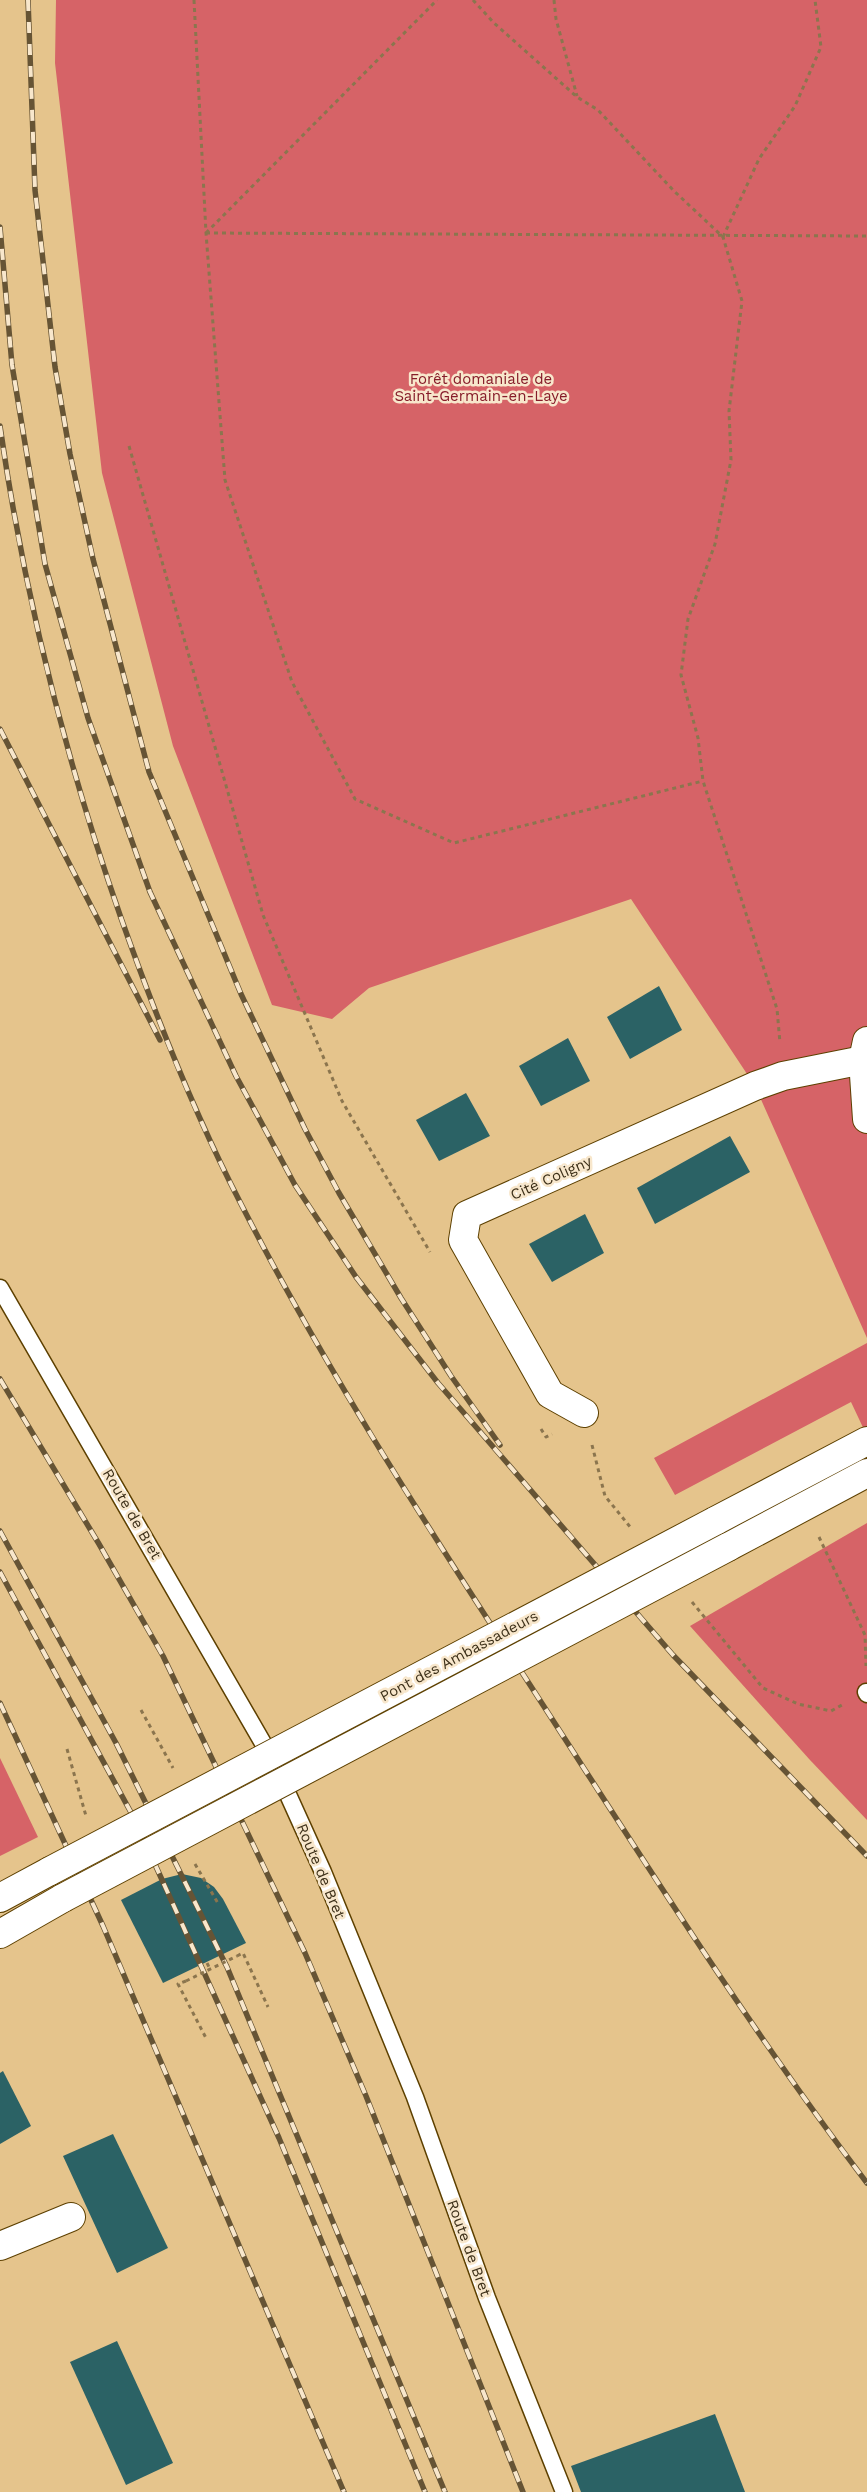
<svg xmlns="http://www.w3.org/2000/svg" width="867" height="2492" font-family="'Work Sans',sans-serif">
	<rect width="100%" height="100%" fill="#e5c48c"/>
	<g fill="#d66367">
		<path d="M56 0H867V1338L755 1086 631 899 369 988 332 1019 272 1005 173 746 102 473 55 63Z"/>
		<path d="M867 1343V1436L851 1402 675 1495 654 1458Z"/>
		<path d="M867 1523V1820L810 1760 690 1626Z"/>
		<path d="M0 1758 38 1837 0 1856Z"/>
	</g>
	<g fill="#2b6265">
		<path d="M659 986 682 1030 630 1059 607 1017Z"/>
		<path d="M568 1038 590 1081 541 1106 519 1066Z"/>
		<path d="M466 1093 490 1136 439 1161 416 1120Z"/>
		<path d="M730 1136 750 1172 655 1224 637 1188Z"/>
		<path d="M585 1214 604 1253 552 1282 529 1244Z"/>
		<path d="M182 1874 201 1878 214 1887 223 1899 246 1943 163 1983 121 1900 162 1879Z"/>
		<path d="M3 2071 31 2126 0 2144V2073Z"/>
		<path d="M113 2134 168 2248 117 2273 63 2156Z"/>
		<path d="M117 2341 173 2463 126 2485 70 2362Z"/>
		<path d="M715 2414 745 2492H581L571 2466Z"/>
	</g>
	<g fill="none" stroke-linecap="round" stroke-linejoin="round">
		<defs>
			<g id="service">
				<path d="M0 1288 271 1757 323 1872 415 2097 487 2298 564 2492"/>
				<path d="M866 1692 867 1694"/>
			</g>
			<g id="minor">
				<path d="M584 1413 550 1394 463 1240 467 1215 755 1086 783 1076 863 1060"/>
				<path d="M0 2246 71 2217"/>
			</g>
			<path id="tertiary" d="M867 1041 863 1060 867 1119"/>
			<g id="primary">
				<path d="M715 1521 867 1441"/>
				<path d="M728 1547 867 1473"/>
				<path d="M0 1898 50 1871"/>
				<path d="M0 1934 63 1898"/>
			</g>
		</defs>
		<use href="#service" stroke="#5d4000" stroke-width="19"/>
		<use href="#minor" stroke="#5d4000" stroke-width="30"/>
		<use href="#tertiary" stroke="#5d4000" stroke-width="30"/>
		<use href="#primary" stroke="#5d4000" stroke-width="30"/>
		<g stroke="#8b754e" stroke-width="3" stroke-dasharray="4 4" stroke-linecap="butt">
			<path d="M194 0 206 233 225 480 292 682 355 799 454 843 703 781"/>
			<path d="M473 0 494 23 577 97 598 110 674 191 723 237 742 301 729 411 731 460 715 544 688 619 681 675 698 738 703 781 777 1009 780 1043"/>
			<path d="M554 0 556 19 577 96"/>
			<path d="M206 233 867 236"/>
			<path d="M206 233 437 0"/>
			<path d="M723 237 759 159 795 106 821 47 815 0"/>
			<path d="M129 446 263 915 342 1101 430 1252"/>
			<path d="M541 1429 546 1437 552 1434"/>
			<path d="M592 1445 605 1496 631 1528"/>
			<path d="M819 1537 865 1635 866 1666"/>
			<path d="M692 1602 763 1688 798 1704 831 1711 842 1705"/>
			<path d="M141 1710 173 1768"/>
			<path d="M67 1749 86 1816"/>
			<path d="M195 1864 219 1905"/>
			<path d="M237 1956 243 1953 268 2007"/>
			<path d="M207 1963 210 1969"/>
			<path d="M186 1981 178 1984 207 2040"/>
		</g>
		<use href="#service" stroke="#fff" stroke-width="16"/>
		<use href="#minor" stroke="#fff" stroke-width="28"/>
		<use href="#tertiary" stroke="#fff" stroke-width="28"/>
		<use href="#primary" stroke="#fff" stroke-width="28"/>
		<defs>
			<g id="rail">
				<path d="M28 0 35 190 55 367 70 454 93 559 149 772 241 994 305 1129 339 1193 401 1298 451 1376 500 1445"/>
				<path d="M0 227 12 365 45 564 88 718 150 892 236 1076 267 1133 295 1185 356 1277 438 1383 673 1655 867 1856"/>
				<path d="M0 426C24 594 65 758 121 918 155 1014 193 1111 240 1202 329 1377 437 1541 543 1705 648 1867 750 2029 867 2183"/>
				<path d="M0 729 160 1040"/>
				<path d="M0 1379 99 1544 163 1656 305 1953 366 2096 523 2492"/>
				<path d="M0 1531 116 1743 227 1967 445 2492"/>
				<path d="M0 1572 134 1818 279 2138 425 2492"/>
				<path d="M0 1703 103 1926 344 2492"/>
			</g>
		</defs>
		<use href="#rail" stroke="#665435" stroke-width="5.5"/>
		<use href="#rail" stroke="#f8e7cc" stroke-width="4" stroke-dasharray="11" stroke-linecap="butt"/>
		<defs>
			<g id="primary-bridge">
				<path d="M50 1871 715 1521"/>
				<path d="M63 1898 728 1547"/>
			</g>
		</defs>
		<use href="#primary-bridge" stroke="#5d4000" stroke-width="30" stroke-linecap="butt"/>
		<path stroke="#8b754e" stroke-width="3" stroke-dasharray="4 4" stroke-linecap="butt" d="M186 1981 237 1956"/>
		<use href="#primary-bridge" stroke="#fff" stroke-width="28"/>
	</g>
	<g text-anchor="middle" stroke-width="5" stroke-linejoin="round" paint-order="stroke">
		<g font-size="15" fill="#861c29" stroke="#f8e7cc">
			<text x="481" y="384">Forêt domaniale de<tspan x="481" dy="17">Saint-Germain-en-Laye</tspan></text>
		</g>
		<g font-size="15" fill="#3d3019" stroke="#f8e7cc">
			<text transform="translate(551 1178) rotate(-24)" y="5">Cité Coligny</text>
			<text transform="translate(132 1514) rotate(60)" y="5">Route de Bret</text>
			<text transform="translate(459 1656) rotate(-28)" y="5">Pont des Ambassadeurs</text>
			<text transform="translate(321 1871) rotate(67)" y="5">Route de Bret</text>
			<text transform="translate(469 2248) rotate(70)" y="5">Route de Bret</text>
		</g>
	</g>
</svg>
